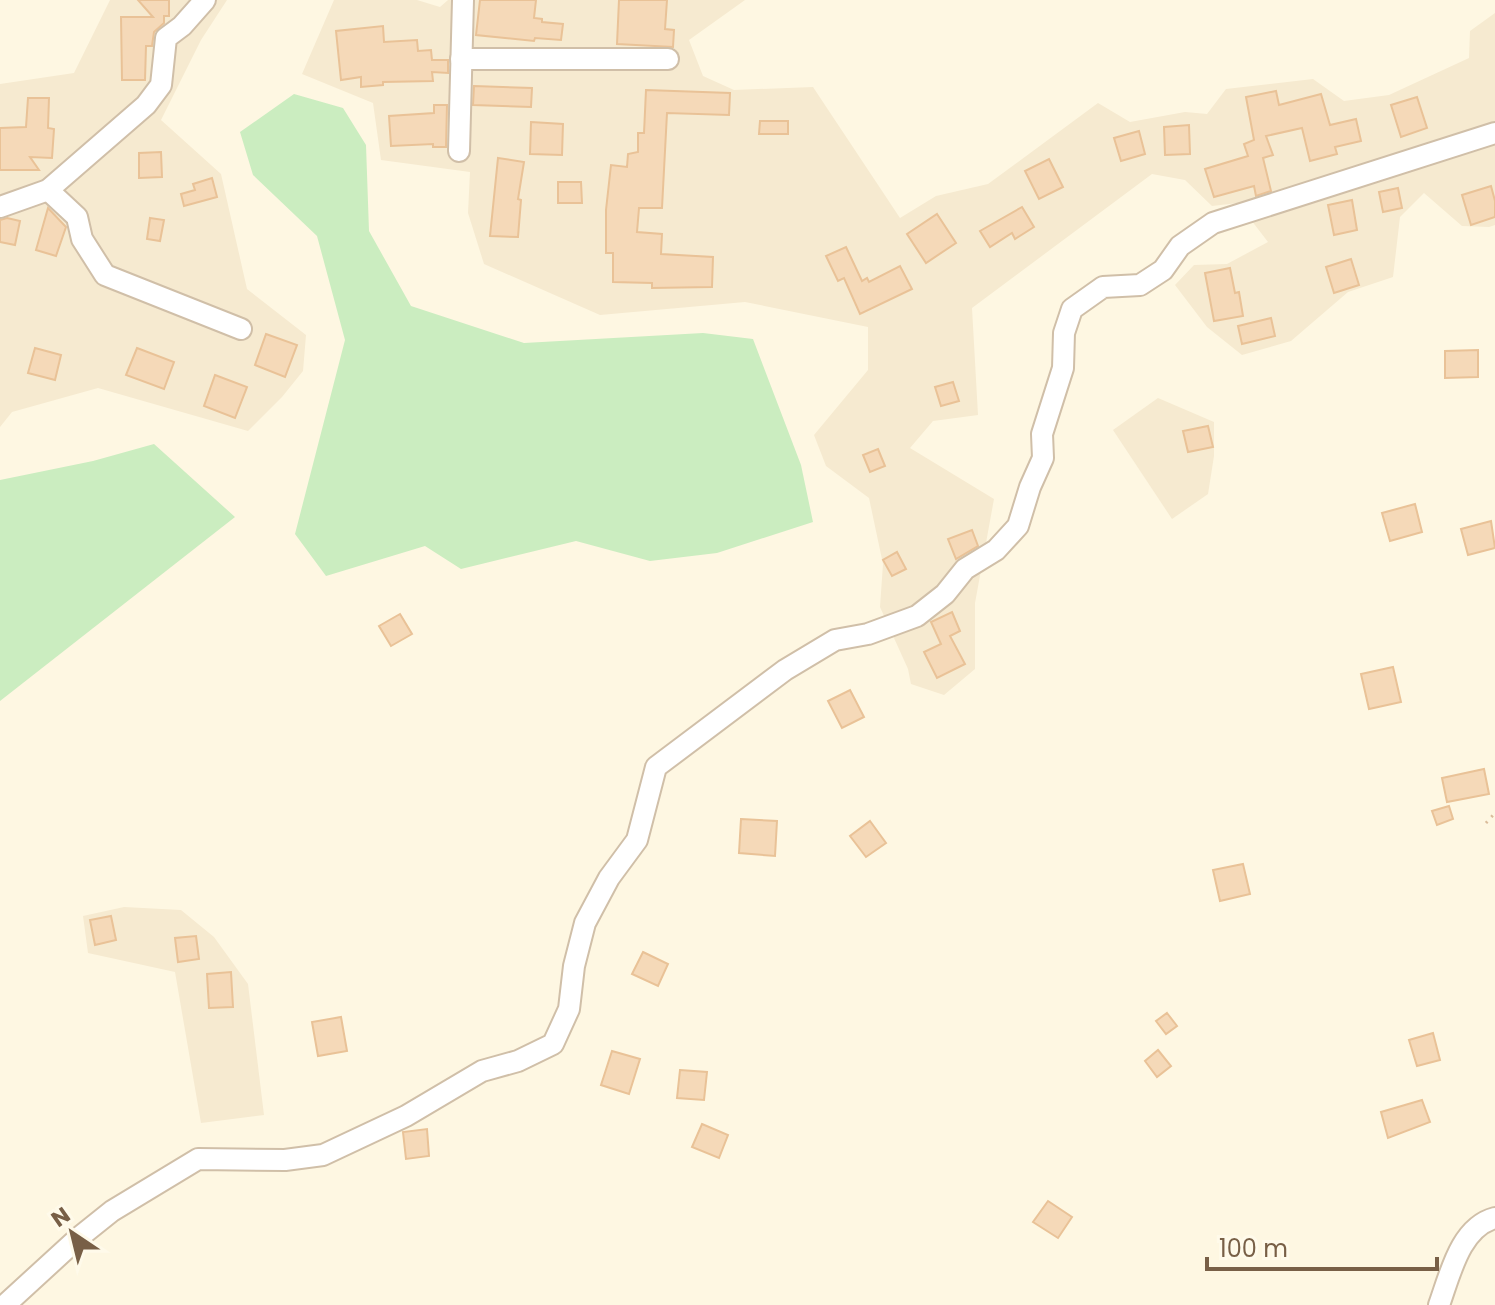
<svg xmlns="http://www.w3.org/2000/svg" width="1495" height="1305" font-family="Poppins,sans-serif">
	<rect width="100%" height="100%" fill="#fef7e2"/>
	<g fill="#f6ead0">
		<path d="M110 0H227L201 40 161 120 221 174 247 289 306 335 303 371 282 397 248 431 98 388 12 412 0 427V84L74 73Z"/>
		<path d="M334 0H417L440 7 448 0H745L689 40 703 76 734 90 813 87 900 218 936 196 988 184 1098 103 1130 122 1185 112 1207 114 1226 89 1313 79 1344 101 1389 95 1469 58 1470 31 1495 13V225L1489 227 1462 226 1424 193 1400 217 1393 277 1348 292 1291 341 1242 355 1207 327 1175 285 1194 265 1227 264 1268 242 1238 203 1212 206 1185 180 1152 174 972 308 978 415 933 421 910 448 994 499 975 603V669L944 695 911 684 908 669 880 607 883 564 869 498 826 466 814 435 868 370V327L745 302 600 315 484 264 468 213 470 172 381 160 373 103 302 74Z"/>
		<path d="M1158 398 1214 422V456L1208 494 1172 519 1113 430Z"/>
		<path d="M124 907 181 910 214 937 248 984 264 1115 201 1123 175 972 88 953 83 916Z"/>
	</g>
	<g fill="#cbedc0">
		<path d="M294 94 343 108 366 145 369 231 411 306 524 343 703 333 753 339 801 465 813 522 717 553 650 561 576 541 461 569 425 546 326 576 295 534 345 340 317 236 253 175 240 132Z"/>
		<path d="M154 444 235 517 0 701V480L93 461Z"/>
	</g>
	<g fill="#f5d9b8" stroke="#e9c297" stroke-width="2">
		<path d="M138 0H169V16H164V23L154 32 152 46H146L145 80H122L121 17H153Z"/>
		<path d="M480 0H536L534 18 542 19V22L563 24 561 40 535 38 534 41 476 35Z"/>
		<path d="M619 0H667L665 29 674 30 673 47 617 44Z"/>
		<path d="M383 26 384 42 417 40 418 51 431 50 432 60H448V73L432 72 433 81 383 82V85L361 87V77L341 80 336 31Z"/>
		<path d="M474 86 532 88 531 107 473 105Z"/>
		<path d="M646 90 730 93 729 115 667 113 662 208H639L637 232 662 234 661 254 713 257 712 287 652 288V283L613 282V253H606V210L611 165 627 167 628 154 638 152V133H644Z"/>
		<path d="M1276 91 1279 105 1321 94 1330 125 1356 119 1361 141 1335 147 1337 154 1310 161 1302 128 1266 136 1273 155 1263 158 1271 191 1256 196 1254 186 1214 197 1205 169 1248 156 1244 144 1254 140 1246 97Z"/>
		<path d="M1417 97 1427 128 1401 137 1391 105Z"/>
		<path d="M28 98H49L48 128 54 129 52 158 30 157 39 170H0V128L26 127Z"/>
		<path d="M434 105H447L446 147H433V144L391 146 389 116 434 113Z"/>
		<path d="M760 121H788V134H759Z"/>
		<path d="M531 122 563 124 562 155 530 154Z"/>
		<path d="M1189 125 1190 154 1165 155 1164 127Z"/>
		<path d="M1139 131 1145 154 1121 161 1114 138Z"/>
		<path d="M161 152 162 177 139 178V153Z"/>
		<path d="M498 158 524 162 518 199 521 200 518 237 490 236Z"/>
		<path d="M1049 159 1063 187 1039 199 1025 171Z"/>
		<path d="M212 178 217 197 184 206 181 194 195 190 193 184Z"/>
		<path d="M558 182H581L582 203H558Z"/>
		<path d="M1491 186 1495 201V217L1471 225 1462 195Z"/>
		<path d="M1398 188 1402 208 1383 212 1379 192Z"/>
		<path d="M1352 200 1357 230 1334 235 1328 205Z"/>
		<path d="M1022 207 1034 227 1015 239 1012 233 990 247 980 231Z"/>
		<path d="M48 208 66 227 56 256 36 250Z"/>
		<path d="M937 214 956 243 926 263 907 234Z"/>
		<path d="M7 218 20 221 15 245 0 242V220Z"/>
		<path d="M150 218 164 220 160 241 147 239Z"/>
		<path d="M846 247 862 281 867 278 869 282 900 266 912 289 860 314 844 278 838 281 826 256Z"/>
		<path d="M1351 259 1359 285 1334 293 1326 267Z"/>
		<path d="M1230 268 1235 293 1239 292 1243 316 1214 321 1205 273Z"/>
		<path d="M1271 318 1275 336 1242 344 1238 326Z"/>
		<path d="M266 334 297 345 285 377 255 365Z"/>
		<path d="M35 348 61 355 55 380 28 373Z"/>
		<path d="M137 348 174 362 164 389 126 375Z"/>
		<path d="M1478 350V377L1445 378V351Z"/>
		<path d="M215 375 247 387 235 418 204 406Z"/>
		<path d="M953 382 959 401 941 406 935 387Z"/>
		<path d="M1208 426 1213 447 1188 452 1183 431Z"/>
		<path d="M878 449 885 466 870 472 863 455Z"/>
		<path d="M1415 504 1422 532 1390 541 1382 513Z"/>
		<path d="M1491 521 1495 548 1468 555 1461 529Z"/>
		<path d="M972 530 978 546 956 559 948 539Z"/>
		<path d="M897 552 906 569 892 576 883 560Z"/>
		<path d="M952 612 960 631 950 636 965 664 937 678 924 652 941 644 931 622Z"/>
		<path d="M400 614 412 634 391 646 379 626Z"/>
		<path d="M1393 667 1401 702 1369 709 1361 674Z"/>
		<path d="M850 690 864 717 842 728 828 701Z"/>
		<path d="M1484 769 1489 794 1447 802 1442 778Z"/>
		<path d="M1449 806 1453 819 1437 825 1432 811Z"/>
		<path d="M741 819 777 821 775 856 739 853Z"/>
		<path d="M870 821 886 843 866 857 850 836Z"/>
		<path d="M1243 864 1250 894 1220 901 1213 870Z"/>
		<path d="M111 916 116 940 95 945 90 920Z"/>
		<path d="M196 936 199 959 178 962 175 938Z"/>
		<path d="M643 952 668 964 658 986 632 974Z"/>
		<path d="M231 972 233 1007 209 1008 207 974Z"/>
		<path d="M1167 1013 1177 1026 1166 1034 1156 1021Z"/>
		<path d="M341 1017 347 1051 318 1056 312 1022Z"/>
		<path d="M1433 1033 1440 1060 1417 1066 1409 1040Z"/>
		<path d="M1158 1050 1171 1066 1157 1077 1145 1061Z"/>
		<path d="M612 1051 640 1059 629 1094 601 1085Z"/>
		<path d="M680 1070 707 1072 704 1100 677 1098Z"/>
		<path d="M1422 1100 1430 1122 1388 1138 1381 1112Z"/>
		<path d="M702 1124 728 1135 719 1158 692 1147Z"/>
		<path d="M427 1129 429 1156 406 1159 403 1132Z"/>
		<path d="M1048 1201 1072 1217 1058 1238 1033 1222Z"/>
	</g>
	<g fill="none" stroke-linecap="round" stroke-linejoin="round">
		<defs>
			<g id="minor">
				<path d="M461 59H668"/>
				<path d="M459 151 463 0"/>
				<path d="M48 190 77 217 82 239 105 275 241 329"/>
				<path d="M0 207 48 190 146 105 161 85 166 38 182 26 205 0"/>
				<path d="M5 1305 77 1239 112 1211 198 1159 285 1160 323 1155 406 1116 482 1071 518 1061 553 1044 569 1009 574 966 585 923 609 878 637 840 656 767 785 670 835 640 868 634 917 616 945 594 965 569 996 550 1018 526 1030 487 1043 458 1042 434 1063 368 1064 333 1072 309 1103 287 1140 285 1163 270 1180 246 1213 223 1495 133"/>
				<path d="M1439 1305C1450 1275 1460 1227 1495 1218"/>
			</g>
		</defs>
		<use href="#minor" stroke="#d0bfa8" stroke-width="24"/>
		<path stroke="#dabc9b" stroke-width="3" stroke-dasharray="2 6" stroke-linecap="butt" d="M1486 823 1495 813"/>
		<use href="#minor" stroke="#fff" stroke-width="20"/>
	</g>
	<g transform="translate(72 1233) rotate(325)" stroke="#fffaea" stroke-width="6" paint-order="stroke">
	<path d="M0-6L14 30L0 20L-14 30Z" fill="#785f46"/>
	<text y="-12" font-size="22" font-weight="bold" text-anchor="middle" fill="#785f46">N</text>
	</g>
	<path d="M1207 1257v12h230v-12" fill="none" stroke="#785f46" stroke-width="4"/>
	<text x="1219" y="1257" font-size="24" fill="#785f46" stroke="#fffaea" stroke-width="6" paint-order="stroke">100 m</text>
</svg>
